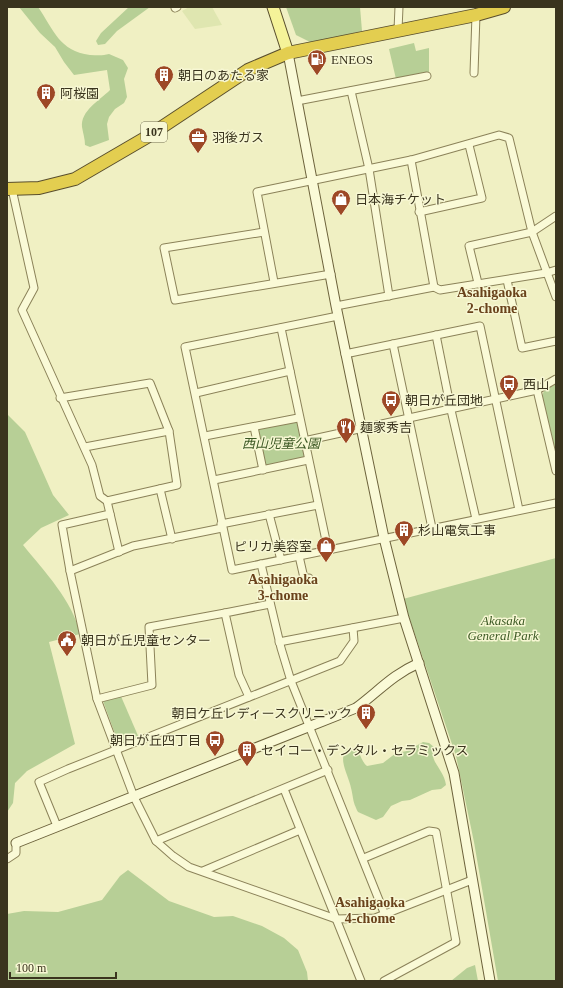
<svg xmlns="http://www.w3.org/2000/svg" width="563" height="988" font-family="'Times New Roman','Noto Sans JP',serif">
	<rect width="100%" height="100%" fill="#f0f0c3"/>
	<path fill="#dfe6b0" d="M189 7H212L222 25 195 29 182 11Z"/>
	<g fill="#b7cf96">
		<path d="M19 7H38C54 30 59 51 90 55 97 55 102 56 109 54L123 60 128 68 124 79 127 97 124 103 115 109 109 117 107 124 109 140 90 147 85 145C85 139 83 133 82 127 80 111 100 100 110 90L107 70 74 75 64 62 55 47 40 33Z"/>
		<path d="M129 7H150L117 31 105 44 98 45 96 41 101 33Z"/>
		<path d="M286 7H360L362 31 312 43 296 35Z"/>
		<path d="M414 43 416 51 429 48V73L396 79 389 49Z"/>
		<path d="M556 384V453L542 396 544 391Z"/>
		<path d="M7 414 25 432 53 495 69 515 41 528 23 545C44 571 73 601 80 634L49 642 75 744 27 771 15 783 13 803 7 812Z"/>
		<path d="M295 420 298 422 305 455 302 458 267 466 264 464 257 430 259 427Z"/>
		<path d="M556 558V981H498L474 842 456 756 403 599Z"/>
		<path d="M120 694 139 738 124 745 118 742 103 701 104 699Z"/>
		<path d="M423 742 429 743 434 747C428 761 444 769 446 785L441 789 432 790 410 800 402 801 391 806 383 817 376 820 358 812C352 800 354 800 351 788 349 776 337 759 347 749 361 745 359 760 367 766L383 763 396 753 407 751Z"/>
		<path d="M128 870 169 901 214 917 233 916 262 926 284 938 298 950 307 972 308 981H7V914L24 911 58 912 102 900 120 876Z"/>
		<path d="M475 965 478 981H451L467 968Z"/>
	</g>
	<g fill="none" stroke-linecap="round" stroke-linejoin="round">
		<defs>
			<g id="street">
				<path d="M175 8 177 7"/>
				<path d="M398 30 399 7"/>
				<path d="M474 73 476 15"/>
				<path d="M351 91 369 169 389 296"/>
				<path d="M297 101 427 76"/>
				<path d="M411 160 434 287"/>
				<path d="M12 189 34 288 22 310 92 465 100 496 107 501 119 552"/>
				<path d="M419 212 482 198 469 145"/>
				<path d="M264 232 164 248 175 300 331 274"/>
				<path d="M507 280 522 348 556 341"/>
				<path d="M274 282 257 192 411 160 499 135 509 138 532 232 556 297"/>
				<path d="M478 283 469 246 532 232 556 216"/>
				<path d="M336 306 434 287 440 290 546 273 556 270"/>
				<path d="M338 316 185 347 232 570 556 503"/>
				<path d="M281 328 328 550"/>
				<path d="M436 335 451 410 476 519"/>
				<path d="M393 344 432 528"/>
				<path d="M345 354 480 326 519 510"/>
				<path d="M537 390 556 471"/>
				<path d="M196 393 290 371"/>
				<path d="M60 398 150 383 169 431 177 485 107 501"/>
				<path d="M254 427 263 470"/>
				<path d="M205 436 298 418"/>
				<path d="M304 441 537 390 556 379"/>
				<path d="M85 447 169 431"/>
				<path d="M214 480 308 460"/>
				<path d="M160 489 172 539"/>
				<path d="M269 514 281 560"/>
				<path d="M221 524 318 505"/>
				<path d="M222 528 133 546 70 571 97 699 134 797 156 841 173 856 189 867 336 919 375 918 472 880"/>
				<path d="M299 556 304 578H309"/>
				<path d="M261 564 281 648 291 681 385 915"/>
				<path d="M70 571 62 525 110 514"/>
				<path d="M279 642 404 618"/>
				<path d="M249 697 239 675 225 613 270 604"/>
				<path d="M97 699 152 685 149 627 225 613"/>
				<path d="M284 789 361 981"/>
				<path d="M57 826 39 782 68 769 340 661 354 641 353 628"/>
				<path d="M156 841 328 770"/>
				<path d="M364 858 429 831 436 832 456 942 384 981"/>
				<path d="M7 859 16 853V843"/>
				<path d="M203 871 300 830"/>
			</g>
			<g id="secondary">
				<path d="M288 53 336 306 384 538 404 618 454 773 490 981"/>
				<path d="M16 843 356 708C379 691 392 675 419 663"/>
			</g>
			<path id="primary" d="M273 7 288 53"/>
			<path id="highway" d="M7 189 39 188 75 179 147 137 248 70 288 53 476 15 504 7"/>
		</defs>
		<use href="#street" stroke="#8b8259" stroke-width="9"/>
		<use href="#secondary" stroke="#6d633c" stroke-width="11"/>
		<use href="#primary" stroke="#594e2d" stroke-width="13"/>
		<use href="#highway" stroke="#594e2d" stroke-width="14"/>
		<use href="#street" stroke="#fafad7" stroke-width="7"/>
		<use href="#secondary" stroke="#fafad7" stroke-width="9"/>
		<use href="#primary" stroke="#f5f399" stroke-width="11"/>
		<use href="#highway" stroke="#e3ce50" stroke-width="12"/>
	</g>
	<defs>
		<symbol id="fuel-pin" viewBox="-11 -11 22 30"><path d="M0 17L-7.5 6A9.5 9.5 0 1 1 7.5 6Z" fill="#9d4826" stroke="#f7f7d3"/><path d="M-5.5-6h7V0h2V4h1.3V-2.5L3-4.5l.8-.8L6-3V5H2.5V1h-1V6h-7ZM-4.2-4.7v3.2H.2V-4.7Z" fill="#fff"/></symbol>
		<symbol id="building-pin" viewBox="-11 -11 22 30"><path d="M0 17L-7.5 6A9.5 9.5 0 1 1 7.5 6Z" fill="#9d4826" stroke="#f7f7d3"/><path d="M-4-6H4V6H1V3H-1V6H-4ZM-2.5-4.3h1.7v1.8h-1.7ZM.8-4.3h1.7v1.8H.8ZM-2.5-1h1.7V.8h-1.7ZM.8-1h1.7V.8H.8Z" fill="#fff"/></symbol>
		<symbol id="office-pin" viewBox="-11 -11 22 30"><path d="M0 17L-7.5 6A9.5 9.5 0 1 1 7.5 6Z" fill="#9d4826" stroke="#f7f7d3"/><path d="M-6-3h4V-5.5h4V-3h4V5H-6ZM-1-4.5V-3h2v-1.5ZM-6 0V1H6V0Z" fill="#fff"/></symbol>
		<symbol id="shop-pin" viewBox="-11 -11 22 30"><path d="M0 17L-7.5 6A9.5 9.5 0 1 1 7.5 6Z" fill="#9d4826" stroke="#f7f7d3"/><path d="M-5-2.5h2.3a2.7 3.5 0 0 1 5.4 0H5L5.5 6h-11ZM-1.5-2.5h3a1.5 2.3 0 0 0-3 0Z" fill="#fff"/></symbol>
		<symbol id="bus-pin" viewBox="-11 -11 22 30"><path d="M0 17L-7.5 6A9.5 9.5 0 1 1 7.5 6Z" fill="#9d4826" stroke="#f7f7d3"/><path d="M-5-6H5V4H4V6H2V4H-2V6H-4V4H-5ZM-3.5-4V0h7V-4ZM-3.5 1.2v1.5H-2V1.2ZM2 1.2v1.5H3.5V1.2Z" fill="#fff"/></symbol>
		<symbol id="restaurant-pin" viewBox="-11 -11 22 30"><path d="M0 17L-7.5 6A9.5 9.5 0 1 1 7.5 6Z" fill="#9d4826" stroke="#f7f7d3"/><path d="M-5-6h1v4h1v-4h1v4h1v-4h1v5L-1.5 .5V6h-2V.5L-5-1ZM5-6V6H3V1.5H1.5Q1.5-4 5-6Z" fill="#fff"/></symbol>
		<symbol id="civic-pin" viewBox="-11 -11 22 30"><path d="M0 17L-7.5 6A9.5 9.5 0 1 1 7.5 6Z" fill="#9d4826" stroke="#f7f7d3"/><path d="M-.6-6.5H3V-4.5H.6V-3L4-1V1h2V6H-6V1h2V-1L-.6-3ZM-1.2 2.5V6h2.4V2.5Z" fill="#fff"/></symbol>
	</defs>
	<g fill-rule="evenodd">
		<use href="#fuel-pin" x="306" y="48" width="22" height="30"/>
		<use href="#building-pin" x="153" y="64" width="22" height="30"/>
		<use href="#building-pin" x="35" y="82" width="22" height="30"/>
		<use href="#office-pin" x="187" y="126" width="22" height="30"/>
		<use href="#shop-pin" x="330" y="188" width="22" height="30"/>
		<use href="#bus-pin" x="498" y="373" width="22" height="30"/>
		<use href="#bus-pin" x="380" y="389" width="22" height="30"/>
		<use href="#restaurant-pin" x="335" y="416" width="22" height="30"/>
		<use href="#building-pin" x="393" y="519" width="22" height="30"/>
		<use href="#shop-pin" x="315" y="535" width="22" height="30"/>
		<use href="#civic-pin" x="56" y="629" width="22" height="30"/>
		<use href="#building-pin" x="355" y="702" width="22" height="30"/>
		<use href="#bus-pin" x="204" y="729" width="22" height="30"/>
		<use href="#building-pin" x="236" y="739" width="22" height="30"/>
	</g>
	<g text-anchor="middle" stroke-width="3" stroke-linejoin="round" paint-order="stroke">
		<rect fill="#f7f7d3" stroke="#736e54" stroke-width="1" x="141" y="122" width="26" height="20" rx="3"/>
		<g font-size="12" font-weight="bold" fill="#3a341e">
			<text x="154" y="136">107</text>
		</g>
		<g font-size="13" fill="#3a341e" stroke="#f7f7d3" text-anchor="start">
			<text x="331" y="64">ENEOS</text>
			<text x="178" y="80">朝日のあたる家</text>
			<text x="60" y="98">阿桜園</text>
			<text x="212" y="142">羽後ガス</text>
			<text x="355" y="204">日本海チケット</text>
			<text x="523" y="389">西山</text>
			<text x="405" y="405">朝日が丘団地</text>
			<text x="360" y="432">麺家秀吉</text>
			<text x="418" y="535">杉山電気工事</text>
			<text x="312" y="551" text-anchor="end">ピリカ美容室</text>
			<text x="81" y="645">朝日が丘児童センター</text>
			<text x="352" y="718" text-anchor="end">朝日ケ丘レディースクリニック</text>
			<text x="201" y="745" text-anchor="end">朝日が丘四丁目</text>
			<text x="261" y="755">セイコー・デンタル・セラミックス</text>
		</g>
		<g font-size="13" font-style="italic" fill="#3b5823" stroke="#f7f7d3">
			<text x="281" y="448">西山児童公園</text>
			<text x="503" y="625">Akasaka<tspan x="503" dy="15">General Park</tspan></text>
		</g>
		<g font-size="14" font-weight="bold" fill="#69421b" stroke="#f7f7d3">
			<text x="492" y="297">Asahigaoka<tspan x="492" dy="16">2-chome</tspan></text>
			<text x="283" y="584">Asahigaoka<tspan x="283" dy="16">3-chome</tspan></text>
			<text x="370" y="907">Asahigaoka<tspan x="370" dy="16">4-chome</tspan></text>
		</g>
	</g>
	<rect width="563" height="988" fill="none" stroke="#3a341e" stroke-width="16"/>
	<path d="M10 972v6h106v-6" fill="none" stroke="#3a341e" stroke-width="2"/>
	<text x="16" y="972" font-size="12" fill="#3a341e" stroke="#f7f7d3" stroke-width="3" paint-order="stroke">100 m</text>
</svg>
